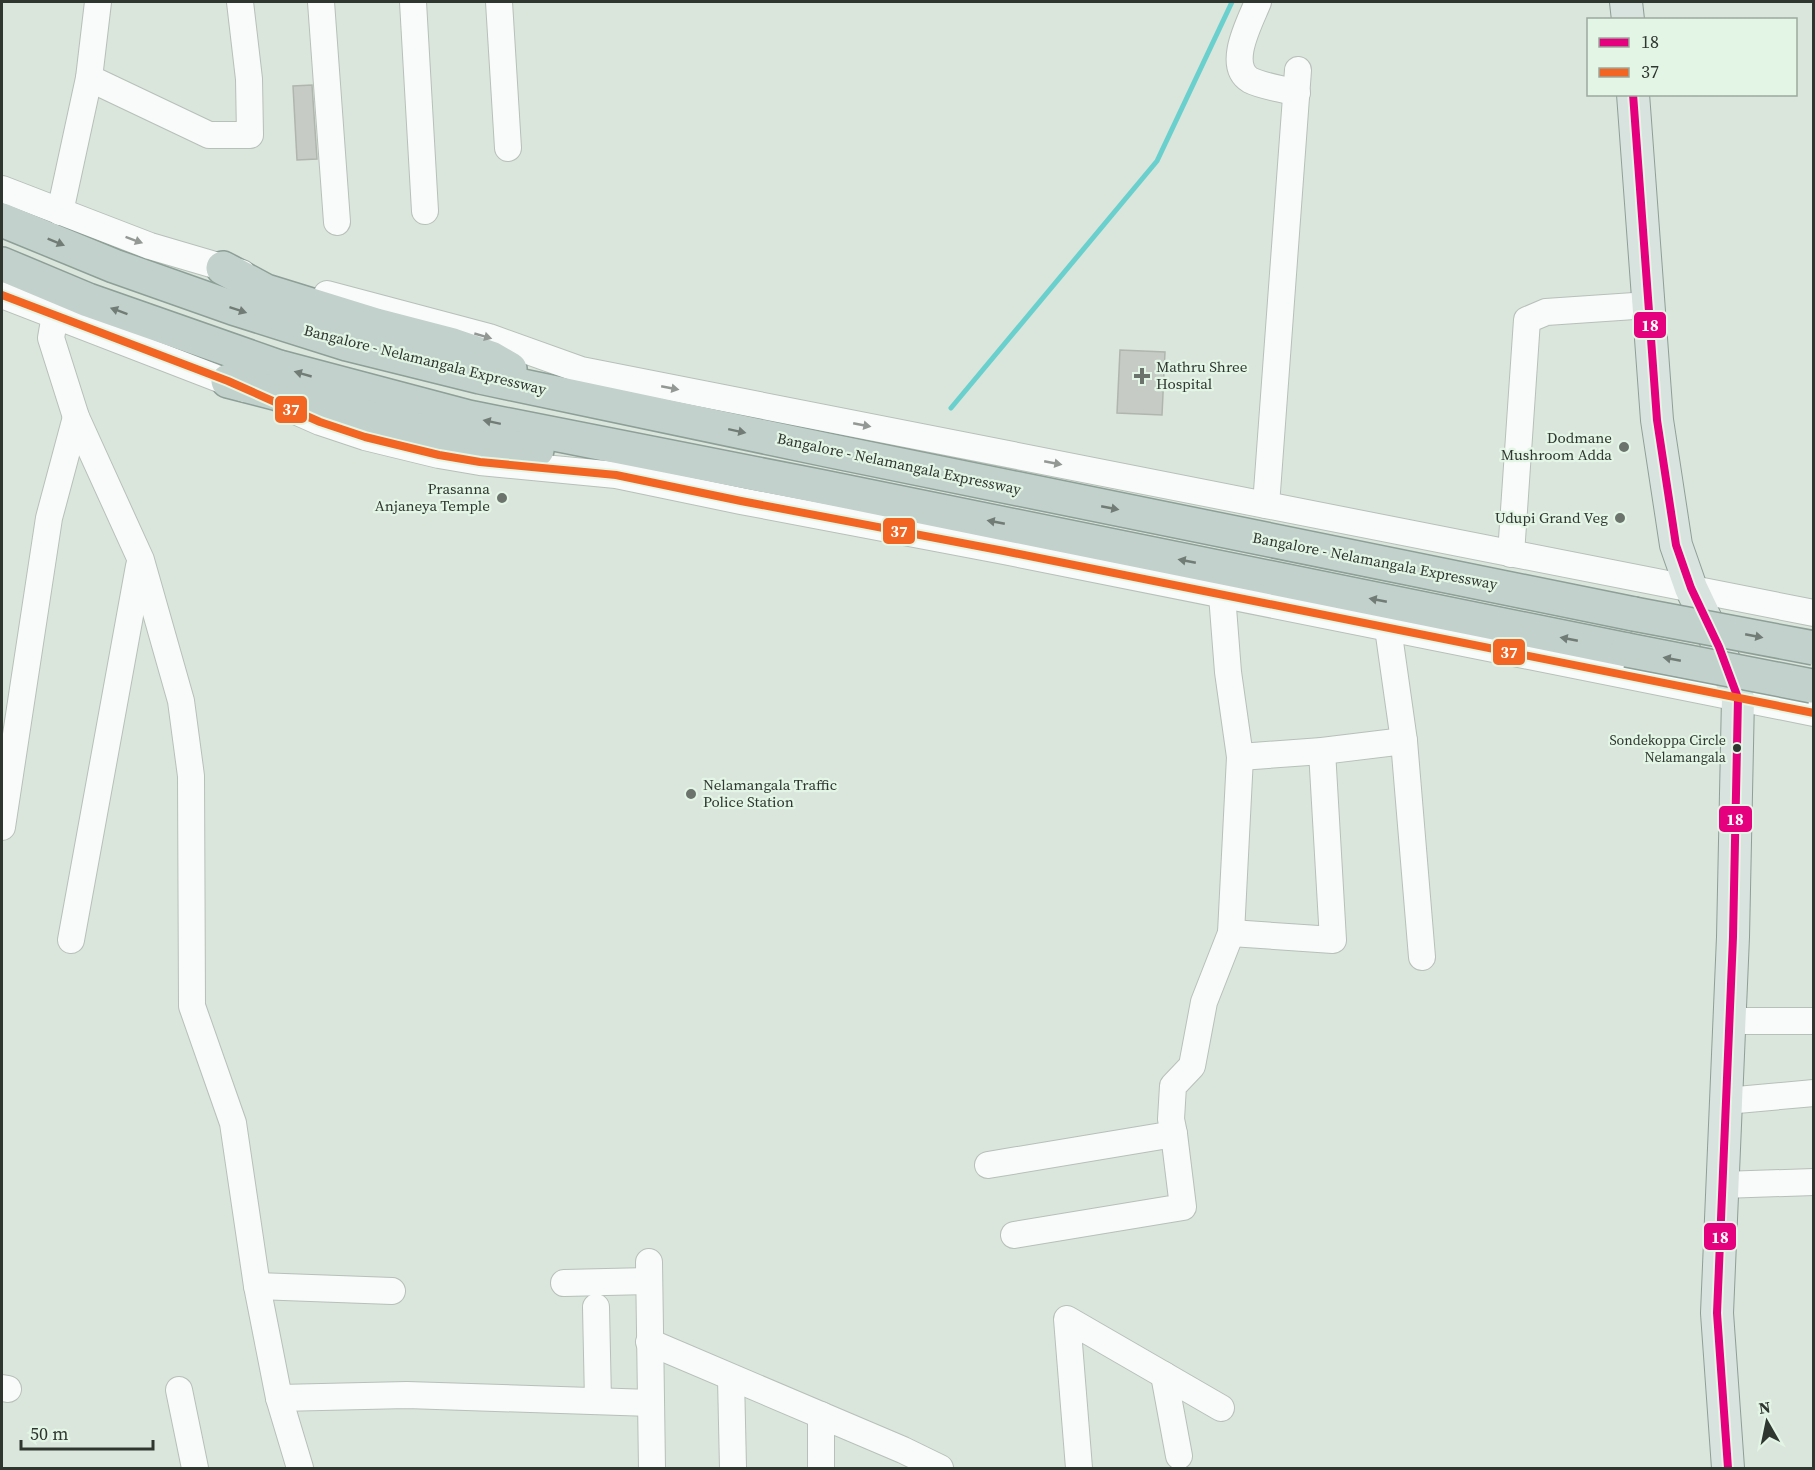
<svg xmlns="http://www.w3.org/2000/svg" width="1815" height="1470" font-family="'Source Serif 4',serif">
	<rect width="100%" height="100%" fill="#dae5dc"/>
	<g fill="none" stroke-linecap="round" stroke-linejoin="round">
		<path stroke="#6ad0cd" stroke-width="5" d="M951 408 1157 161 1232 2"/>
	</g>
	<g fill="#c6ccc5" stroke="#b0b6ae" stroke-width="1.5">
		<path d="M312 85 317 159 297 160 293 86Z"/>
		<path d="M1120 350 1165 352 1162 415 1117 413Z"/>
	</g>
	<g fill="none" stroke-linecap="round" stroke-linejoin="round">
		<defs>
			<g id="minor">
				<path d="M321 2 337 222"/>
				<path d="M413 2 425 211"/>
				<path d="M499 2 508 148"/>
				<path d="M1258 2C1250 22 1226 65 1250 80 1261 86 1284 89 1297 93"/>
				<path d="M89 78 209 135H250L249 79 240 2"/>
				<path d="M2 189 150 246 242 273"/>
				<path d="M60 212 89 78 98 2"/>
				<path d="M327 294 489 337 581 370 1814 613"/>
				<path d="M2 295 245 389"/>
				<path d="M55 315 51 338 76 417 141 560 181 701 191 776 192 1006 233 1123 257 1286 279 1398 300 1468"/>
				<path d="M286 407 320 422 365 437 439 455 480 462 616 475 741 501 1004 551 1814 713"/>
				<path d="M1266 505 1298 70"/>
				<path d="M1511 554 1527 320 1546 312 1649 305"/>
				<path d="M1388 628 1404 741 1422 957"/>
				<path d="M1240 757 1322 751 1404 741"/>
				<path d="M2 827 49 518 76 417"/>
				<path d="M1231 933 1333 940 1322 751"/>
				<path d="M71 940 139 566"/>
				<path d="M1729 1021H1814"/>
				<path d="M1726 1101 1814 1093"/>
				<path d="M988 1165 1174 1134 1171 1119 1173 1086 1192 1066 1204 1002 1231 933 1240 757 1228 672 1222 595"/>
				<path d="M1722 1185 1814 1182"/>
				<path d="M1014 1235 1183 1207 1174 1134"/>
				<path d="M649 1262 652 1468"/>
				<path d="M564 1283 649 1281"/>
				<path d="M257 1286 392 1291"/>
				<path d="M596 1307 598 1401"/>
				<path d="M649 1342 903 1450 940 1468"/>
				<path d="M1164 1375 1179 1456"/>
				<path d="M731 1378 733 1468"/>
				<path d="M2 1388 8 1389"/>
				<path d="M179 1390 195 1468"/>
				<path d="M279 1398 407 1395 651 1403"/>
				<path d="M821 1468V1415"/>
				<path d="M1079 1468 1067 1319 1221 1408"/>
			</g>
			<g id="major">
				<path d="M1626 2 1628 20"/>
				<path d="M1633 94 1657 420 1676 545 1691 588 1719 647 1738 698 1733 937 1717 1313 1728 1468"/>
			</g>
			<g id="highway">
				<path d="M2 220 114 266 233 308 347 344 480 377 827 450 1634 614"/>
				<path d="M2 264 88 300 279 367 468 417 818 486 1627 650"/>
				<path d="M223 268 266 291 376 325 453 345 491 358 510 369"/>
				<path d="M228 381 437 435 481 444 537 450"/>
			</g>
		</defs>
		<use href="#minor" stroke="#b7c0b9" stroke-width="28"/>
		<use href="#major" stroke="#8d9f97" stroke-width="34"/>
		<use href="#highway" stroke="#8d9f97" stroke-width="36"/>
		<use href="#minor" stroke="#f9fbfa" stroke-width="26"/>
		<use href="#major" stroke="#d8e2de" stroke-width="32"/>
		<use href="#highway" stroke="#c2d1cc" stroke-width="33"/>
		<defs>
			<g id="highway-bridge">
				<path d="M1634 614 1814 648"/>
				<path d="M1627 650 1812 686"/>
			</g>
		</defs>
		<use href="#highway-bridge" stroke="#8d9f97" stroke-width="36" stroke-linecap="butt"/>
		<use href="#highway-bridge" stroke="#c2d1cc" stroke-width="33"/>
		<defs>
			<path id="bus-1" d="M1633 94 1657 420 1676 545 1691 588 1719 647 1738 698 1733 937 1717 1313 1728 1468"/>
			<path id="bus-2" d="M2 295 228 381 320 422 365 437 439 455 480 462 616 475 741 501 1004 551 1814 713"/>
		</defs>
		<use href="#bus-1" stroke="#e3f6e5" stroke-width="12"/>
		<use href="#bus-2" stroke="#e3f6e5" stroke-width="12"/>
		<use href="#bus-1" stroke="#e5007d" stroke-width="8"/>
		<use href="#bus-2" stroke="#f26522" stroke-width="8"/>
	</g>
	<defs><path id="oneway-solid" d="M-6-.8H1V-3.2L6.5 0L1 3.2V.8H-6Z" transform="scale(1.5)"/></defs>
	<g fill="#949895">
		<use href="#oneway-solid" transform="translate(134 240) rotate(20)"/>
		<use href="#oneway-solid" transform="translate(483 336) rotate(16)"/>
		<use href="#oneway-solid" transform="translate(670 388) rotate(11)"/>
		<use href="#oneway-solid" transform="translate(862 425) rotate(11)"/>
		<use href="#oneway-solid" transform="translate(1053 463) rotate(11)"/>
	</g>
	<g fill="#717c76">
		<use href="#oneway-solid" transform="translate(56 242) rotate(22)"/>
		<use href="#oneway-solid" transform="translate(238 310) rotate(18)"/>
		<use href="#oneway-solid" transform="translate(119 311) rotate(-160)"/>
		<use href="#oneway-solid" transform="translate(303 374) rotate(-164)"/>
		<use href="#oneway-solid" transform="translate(492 422) rotate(-168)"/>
		<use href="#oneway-solid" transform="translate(737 431) rotate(12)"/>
		<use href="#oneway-solid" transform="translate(1110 508) rotate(11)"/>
		<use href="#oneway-solid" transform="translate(996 522) rotate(-169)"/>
		<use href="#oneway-solid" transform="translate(1187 561) rotate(-169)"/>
		<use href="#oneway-solid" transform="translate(1378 600) rotate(-169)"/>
		<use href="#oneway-solid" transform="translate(1754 636) rotate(11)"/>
		<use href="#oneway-solid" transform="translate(1569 639) rotate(-169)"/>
		<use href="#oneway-solid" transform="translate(1672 659) rotate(-169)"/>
	</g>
	<g fill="#6b736c" stroke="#e3f6e5" stroke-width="2">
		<path d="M1139 367h6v6h6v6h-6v6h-6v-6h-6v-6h6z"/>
		<circle cx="1624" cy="447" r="6"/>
		<circle cx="502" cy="498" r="6"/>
		<circle cx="1620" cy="518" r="6"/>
		<circle cx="691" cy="794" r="6"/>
	</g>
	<circle fill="#2f3630" stroke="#e3f6e5" stroke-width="2" cx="1737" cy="748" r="5"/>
	<g text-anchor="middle" stroke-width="4.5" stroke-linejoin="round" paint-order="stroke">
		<g font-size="14" fill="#2f3630" stroke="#e3f6e5" text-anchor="end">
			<text x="1726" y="745">Sondekoppa Circle<tspan x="1726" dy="17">Nelamangala</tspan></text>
		</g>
		<g font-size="15" fill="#2f3630" stroke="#e3f6e5">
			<text transform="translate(425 360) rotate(14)" y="5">Bangalore - Nelamangala Expressway</text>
			<text transform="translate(899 464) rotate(12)" y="5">Bangalore - Nelamangala Expressway</text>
			<text transform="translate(1375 561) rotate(11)" y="5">Bangalore - Nelamangala Expressway</text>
		</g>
		<g font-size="15" fill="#2f3630" stroke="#e3f6e5" text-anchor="end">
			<text x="1156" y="372" text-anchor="start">Mathru Shree<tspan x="1156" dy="17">Hospital</tspan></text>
			<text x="1612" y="443">Dodmane<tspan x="1612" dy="17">Mushroom Adda</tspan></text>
			<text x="490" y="494">Prasanna<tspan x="490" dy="17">Anjaneya Temple</tspan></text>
			<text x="1608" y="523">Udupi Grand Veg</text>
			<text x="703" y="790" text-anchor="start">Nelamangala Traffic<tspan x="703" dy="17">Police Station</tspan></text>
		</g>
	</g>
	<g stroke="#e3f6e5" stroke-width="2">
		<rect x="1633" y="311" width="34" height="28" rx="6" fill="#e5007d"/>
		<rect x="274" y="395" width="34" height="29" rx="6" fill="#f26522"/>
		<rect x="882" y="517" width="34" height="28" rx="6" fill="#f26522"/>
		<rect x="1492" y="638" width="34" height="28" rx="6" fill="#f26522"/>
		<rect x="1718" y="805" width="35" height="28" rx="6" fill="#e5007d"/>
		<rect x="1703" y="1222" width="34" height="29" rx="6" fill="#e5007d"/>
	</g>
	<g font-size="16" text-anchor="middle" font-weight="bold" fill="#fff">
		<text x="1650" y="331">18</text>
		<text x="291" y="415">37</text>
		<text x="899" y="537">37</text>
		<text x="1509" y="658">37</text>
		<text x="1735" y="825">18</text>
		<text x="1720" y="1243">18</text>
	</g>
	<rect width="1815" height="1470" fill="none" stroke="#2f3630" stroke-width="6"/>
	<rect x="1587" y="18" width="210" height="78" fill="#e3f6e5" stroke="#9ba99d" stroke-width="1.5"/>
	<rect x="1599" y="38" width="30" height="9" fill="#e5007d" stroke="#9ba99d" stroke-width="1.5"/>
	<text x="1641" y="48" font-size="18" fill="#2f3630">18</text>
	<rect x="1599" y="68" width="30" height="9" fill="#f26522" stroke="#9ba99d" stroke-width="1.5"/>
	<text x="1641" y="78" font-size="18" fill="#2f3630">37</text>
	<g transform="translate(1767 1422) rotate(351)" stroke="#e3f6e5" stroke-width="4.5" paint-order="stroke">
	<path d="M0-4.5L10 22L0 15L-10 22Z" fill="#2f3630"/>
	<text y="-9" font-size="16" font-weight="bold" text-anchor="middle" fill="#2f3630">N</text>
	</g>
	<path d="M21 1440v9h132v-9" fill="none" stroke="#2f3630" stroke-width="3"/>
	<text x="30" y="1440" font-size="18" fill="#2f3630" stroke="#e3f6e5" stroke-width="4.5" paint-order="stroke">50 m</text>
</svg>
